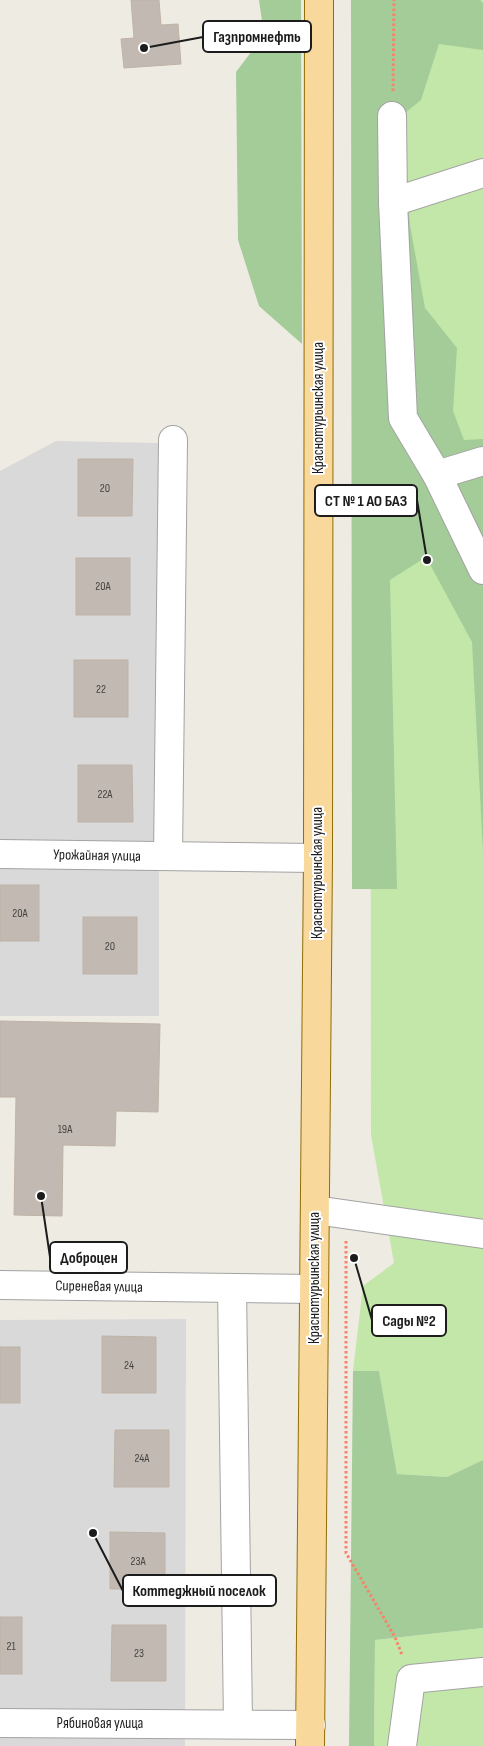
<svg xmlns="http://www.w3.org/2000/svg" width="483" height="1746" font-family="'Sofia Sans Condensed',sans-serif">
	<rect width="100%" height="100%" fill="#eeebe2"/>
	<g fill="#dad9d9">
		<path d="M56 441 159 443V1016H0V471Z"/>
		<path d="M186 1319 185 1746H0V1320Z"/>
	</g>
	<g fill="#c2e7a9">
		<path d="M370 0H483V1460L447 1477 397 1474 379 1372 353 1371 363 1286 394 1263 371 1135Z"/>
		<path d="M483 1628V1746H374L375 1640Z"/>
	</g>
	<g fill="#a3cc98">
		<path d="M259 0H301L302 344 259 306 238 240 236 72 264 35Z"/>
		<path d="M351 0H480L483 3V50L439 44 421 100 400 117 410 225 425 308 457 348 453 411 464 440 483 439V852L472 642 426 557 390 580 397 889H352Z"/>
		<path d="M353 1371H379L397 1474 447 1477 483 1460V1628L375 1640 374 1746H349Z"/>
	</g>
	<g fill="#c2bab2" stroke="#bfb2a5">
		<path d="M131 0H159L161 25 178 24 181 64 124 68 121 39 134 38Z"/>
		<path d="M78 459H133L132 516H78Z"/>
		<rect x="76" y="558" width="54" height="57"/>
		<rect x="74" y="660" width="54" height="57"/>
		<path d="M78 765H132L133 822H78Z"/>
		<rect x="0" y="885" width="39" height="56"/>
		<rect x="83" y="917" width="54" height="57"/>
		<path d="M0 1021 160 1024 158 1112 116 1111 115 1146 63 1145 62 1216 14 1215 16 1097H0Z"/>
		<path d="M102 1336 156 1337V1393H102Z"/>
		<rect x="0" y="1347" width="20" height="56"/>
		<path d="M115 1430H169V1487H114Z"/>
		<path d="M110 1532 165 1533V1589H110Z"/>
		<rect x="0" y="1617" width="22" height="57"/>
		<path d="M112 1625H166V1681H111Z"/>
	</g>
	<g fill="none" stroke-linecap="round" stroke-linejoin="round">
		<defs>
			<g id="minor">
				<path d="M392 116 393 202 403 418 437 475 483 570"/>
				<path d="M393 202 483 173"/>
				<path d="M437 475 483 461"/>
				<path d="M0 854 318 858"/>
				<path d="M168 856 173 440"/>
				<path d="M315 1210 483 1234"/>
				<path d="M0 1285 314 1289"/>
				<path d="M232 1288 238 1724"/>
				<path d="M0 1723 311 1725"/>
				<path d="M402 1746 411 1679 483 1672"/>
			</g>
			<path id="major" d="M310 1746 318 858 319 0"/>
		</defs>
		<use href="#minor" stroke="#a3a3a3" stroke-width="30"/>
		<use href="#major" stroke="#916d04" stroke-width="30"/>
		<g stroke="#f6846b" stroke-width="3" stroke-dasharray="2.5 2.5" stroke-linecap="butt">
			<path d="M393 91 394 0"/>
			<path d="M346 1241V1553L395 1637 402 1655"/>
		</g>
		<use href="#minor" stroke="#fff" stroke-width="28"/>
		<use href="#major" stroke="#f9d89c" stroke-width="28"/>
	</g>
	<g text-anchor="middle" stroke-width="4" stroke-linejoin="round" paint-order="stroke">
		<g font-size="12" fill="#464442">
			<text x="105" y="492">20</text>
			<text x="103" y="590">20А</text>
			<text x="101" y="693">22</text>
			<text x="105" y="798">22А</text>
			<text x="20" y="917">20А</text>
			<text x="110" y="950">20</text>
			<text x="65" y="1133">19А</text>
			<text x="129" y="1369">24</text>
			<text x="142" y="1462">24А</text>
			<text x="138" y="1565">23А</text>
			<text x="11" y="1650">21</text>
			<text x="139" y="1657">23</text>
		</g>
		<g font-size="15" fill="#1c1c1c" stroke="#fff">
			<text transform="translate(318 408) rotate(-90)" y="5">Краснотурьинская улица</text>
			<text transform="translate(97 855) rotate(1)" y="5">Урожайная улица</text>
			<text transform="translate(317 873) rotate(-90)" y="5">Краснотурьинская улица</text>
			<text transform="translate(314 1278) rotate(-90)" y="5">Краснотурьинская улица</text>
			<text transform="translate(99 1286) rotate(1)" y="5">Сиреневая улица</text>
			<text x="100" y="1728">Рябиновая улица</text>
		</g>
	</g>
	<path fill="none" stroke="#1c1c1c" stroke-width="2" d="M144 48L203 37M427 560L417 500M41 1196L50 1257M354 1258L372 1320M93 1533L123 1591"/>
	<g fill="#1c1c1c" stroke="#fff" stroke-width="2">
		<circle cx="144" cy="48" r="5"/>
		<circle cx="427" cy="560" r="5"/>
		<circle cx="41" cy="1196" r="5"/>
		<circle cx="354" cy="1258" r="5"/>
		<circle cx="93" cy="1533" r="5"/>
	</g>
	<g fill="#fff" stroke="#1c1c1c" stroke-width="2">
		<rect x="203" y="21" width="108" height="31" rx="5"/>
		<rect x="315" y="485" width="102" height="31" rx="5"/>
		<rect x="50" y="1242" width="77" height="31" rx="5"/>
		<rect x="372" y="1305" width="74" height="31" rx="5"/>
		<rect x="123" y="1575" width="153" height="31" rx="5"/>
	</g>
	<g font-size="16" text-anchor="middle" font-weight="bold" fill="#1c1c1c">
		<text x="257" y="42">Газпромнефть</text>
		<text x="366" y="506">СТ № 1 АО БАЗ</text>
		<text x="89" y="1263">Доброцен</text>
		<text x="409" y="1326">Сады №2</text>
		<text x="199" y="1596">Коттеджный поселок</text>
	</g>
</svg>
